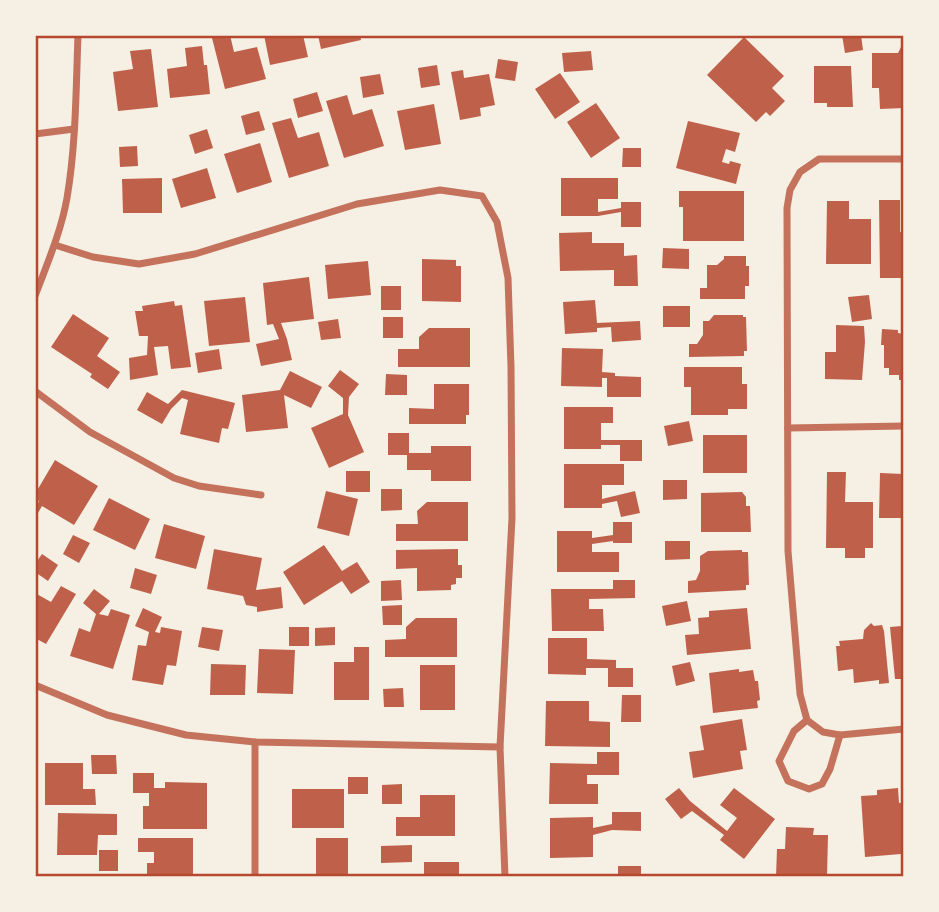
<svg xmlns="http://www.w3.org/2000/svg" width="939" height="912" font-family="'Open Sans',sans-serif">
	<rect width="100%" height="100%" fill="#f6efe4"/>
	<g fill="#bf614a">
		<path d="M224 35H230L234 52 257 47 266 79 225 89 212 38Z"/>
		<path d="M264 35H303L308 57 270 65Z"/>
		<path d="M318 35H360L361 40 321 49Z"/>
		<path d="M842 35H861L863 50 845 53Z"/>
		<path d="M744 37 784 76 772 88 785 101 770 116 766 112 756 122 707 75Z"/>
		<path d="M202 46 204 65H207L210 94 170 98 167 69 187 66 185 48Z"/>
		<path d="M901 47H904V108L880 109 879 88H872V53H898Z"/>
		<path d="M151 49 158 107 118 111 113 72 133 69 130 51Z"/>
		<path d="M591 51 593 70 564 72 562 53Z"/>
		<path d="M498 59 518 62 515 81 495 78Z"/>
		<path d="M437 65 440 85 421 88 418 68Z"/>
		<path d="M814 66H851L853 107H827V103H814Z"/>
		<path d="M463 70 464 78 489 74 495 105 480 108 481 116 460 120 451 72Z"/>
		<path d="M560 73 580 102 555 119 535 89Z"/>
		<path d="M380 74 384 94 363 98 360 77Z"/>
		<path d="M317 92 323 111 298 118 293 99Z"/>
		<path d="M347 95 353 115 372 109 384 146 344 158 326 101Z"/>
		<path d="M596 103 620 138 591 158 567 122Z"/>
		<path d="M434 104 441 144 405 150 397 111Z"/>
		<path d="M259 111 265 130 246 135 241 116Z"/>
		<path d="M291 118 298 138 319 132 329 166 289 178 272 123Z"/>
		<path d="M688 121 740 133 735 152 726 149 722 162 729 164 730 161 741 164 736 184 676 168Z"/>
		<path d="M207 129 213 148 195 154 189 135Z"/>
		<path d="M260 143 272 182 237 193 224 154Z"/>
		<path d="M137 146 138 166 120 167 119 147Z"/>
		<path d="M623 148H641V167H622Z"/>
		<path d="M207 168 216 198 181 208 172 179Z"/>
		<path d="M162 178V213H123L122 179Z"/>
		<path d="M561 178H618V199H598V212L621 208V202H641V227H621V212L598 216H561Z"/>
		<path d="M679 191H744V241H683V207H679Z"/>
		<path d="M879 200H900V232H904V278H880Z"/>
		<path d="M827 201H849V219H871V264H826Z"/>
		<path d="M592 232V243H624V256L637 255 638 286H614V270L560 271 559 233Z"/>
		<path d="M663 248 689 249V269L662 268Z"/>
		<path d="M724 256H746V266H749V286H745V299H700V288H707V265H717L724 259Z"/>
		<path d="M422 259 456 260V266H461V302L422 301Z"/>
		<path d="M368 261 371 295 328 299 325 265Z"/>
		<path d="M309 277 314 319 281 323 287 339 292 360 261 366 256 344 279 339 273 324 267 325 263 283Z"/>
		<rect x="381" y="286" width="20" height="24"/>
		<path d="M869 295 872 319 852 322 848 297Z"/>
		<path d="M245 297 250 342 209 346 204 301Z"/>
		<path d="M595 300 597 323 640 321 641 340 612 342 611 327 597 328V332L565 334 563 302Z"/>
		<path d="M174 301 175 306 182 305 191 367 171 369 168 346 154 347 158 375 130 380 129 358 147 355 148 336H139L135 311H143L142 306Z"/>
		<rect x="663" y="306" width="27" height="21"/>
		<path d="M73 314 109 338 97 356 120 372 108 389 90 377 92 374 51 347Z"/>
		<path d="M714 315H743V317H746L747 351H744V356L689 357V344H697L703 335V321H709Z"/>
		<rect x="383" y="317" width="20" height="21"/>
		<path d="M338 319 341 338 321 340 318 322Z"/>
		<path d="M836 325 864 326 865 342 862 380 825 379V352H836Z"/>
		<path d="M429 328H470V367H398V349H419V337Z"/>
		<path d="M882 329 898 330V333L904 334V380H899V375H889V368H884V345H881Z"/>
		<path d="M562 348 603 349 602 372 615 373V376L641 377V397H607V378H602V387L561 386Z"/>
		<path d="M219 349 222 369 198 373 195 353Z"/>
		<path d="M684 367H742V384H747V409H728V415H691V387H684Z"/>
		<path d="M340 370 359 384 349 397 348 415 364 452 329 468 311 428 343 414V398L328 386Z"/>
		<path d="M290 371 322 387 311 408 284 395 288 428 246 432 242 395 280 390Z"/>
		<path d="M386 374 407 375V395H385Z"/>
		<path d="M434 384H469V415H466V424H409V408L434 409Z"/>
		<path d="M182 390 235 403 228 429 222 428 219 443 180 434 188 400 182 398 171 409 162 424 137 410 147 392 168 404Z"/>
		<path d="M564 407H613V423H601V440H642V461H620V445H601V449H564Z"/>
		<path d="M689 421 693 441 668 446 664 426Z"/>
		<path d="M388 433H409V453H431V446H471V481H431V470H407V455H388Z"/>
		<rect x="703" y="435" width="44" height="38"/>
		<path d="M55 460 98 486 74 525 42 506 38 513 35 511V504L37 505 39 501 35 499V494Z"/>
		<path d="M564 464H624V485H602V499L635 491 640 513 621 517 617 501 602 504V508H564Z"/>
		<rect x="346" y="471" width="24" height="21"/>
		<path d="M827 472H846L845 502H873V548H865V558H845V548H826Z"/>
		<path d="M880 473 904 474V518H879Z"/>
		<path d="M663 480H687V499L663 500Z"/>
		<path d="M381 489H402V510L381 511Z"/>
		<path d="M326 491 358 499 349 536 317 528Z"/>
		<path d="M742 492 746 497V506H750L751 532H701V493Z"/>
		<path d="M109 498 150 519 135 550 93 530Z"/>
		<path d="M427 502H468V541H396V524H418L417 511Z"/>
		<path d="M613 522H632V543H613V541L592 544V552H619V572H557V531H592V538L613 535Z"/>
		<path d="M164 524 205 536 196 569 155 558Z"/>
		<path d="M73 535 90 543 79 563 63 554Z"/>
		<path d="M665 541H690V559L665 560Z"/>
		<path d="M324 545 342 571 357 562 370 582 351 594 342 581 304 605 283 572Z"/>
		<path d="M214 549 262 558 256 590 281 587 283 608 257 612V607L246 605 243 596 207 589Z"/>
		<path d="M458 549V565H462V578H456V584L451 585V590L417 591V568L396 569V550Z"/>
		<path d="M742 550V552H748L749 585H746V590L688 593V581L696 580 700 571V556L708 551Z"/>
		<path d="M42 554 58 565 48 581 35 572V564Z"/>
		<path d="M135 568 157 575 151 594 130 588Z"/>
		<path d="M401 580 402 600 381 601V581Z"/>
		<path d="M613 580H635V598L589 599V609H603L604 631H552L551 589H613Z"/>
		<path d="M61 586 76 594 46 644 35 638V593L51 602Z"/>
		<path d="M94 589 110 601 99 614 108 616 111 609 130 615 113 669 70 656 79 628 90 632 96 614 83 603Z"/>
		<path d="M687 601 691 621 666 626 662 606Z"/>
		<path d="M402 605V625H383L382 606Z"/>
		<path d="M143 608 162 617 155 632 160 633 161 627 182 631 176 666 167 665 163 685 132 680 138 645 146 646 149 632 135 626Z"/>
		<path d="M747 608 751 649 687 655 685 635 699 634 698 618 709 617V611Z"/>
		<path d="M416 618H457V657H385V640L406 639V627Z"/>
		<path d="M871 623 874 626 882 625 884 631 889 683 879 684V680L854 683 853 669 838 671 836 646H840L839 641 863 639 864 630Z"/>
		<path d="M902 626 904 636 902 686 901 679H895L890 627Z"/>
		<path d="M202 627 223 630 219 651 198 647Z"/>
		<rect x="289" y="627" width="20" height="19"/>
		<path d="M335 627V645L315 646V628Z"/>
		<path d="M548 638H587V659L616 660V668H633V687H608V668H586V675L548 674Z"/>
		<path d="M354 647H369V700H334V662H354Z"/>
		<path d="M259 649 295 650 293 694 257 693Z"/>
		<path d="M690 662 695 681 676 686 672 666Z"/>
		<path d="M211 664 246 665 245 695H210Z"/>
		<rect x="420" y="665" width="35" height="45"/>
		<path d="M739 669V672L753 670 755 681H758L760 700 757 701 758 708 713 713 709 673Z"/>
		<path d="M403 688 404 707H384L383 689Z"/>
		<path d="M622 695H641V722H621Z"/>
		<path d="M546 701H589V721L610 722V747L545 746Z"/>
		<path d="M742 719 747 750 740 751 743 769 693 778 689 752 704 750 700 726Z"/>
		<path d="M597 752H619V775H587V784H598V804H549L550 763 597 764Z"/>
		<path d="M91 755H116L117 774H92Z"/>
		<path d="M45 763H83V789H95L96 805H45Z"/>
		<path d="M133 773H154V788H165V782L207 783V829H143V806H149V793H133Z"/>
		<rect x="348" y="777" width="20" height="17"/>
		<path d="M402 784V804H382V785Z"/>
		<path d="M679 788 690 801 727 831 737 818 720 805 734 788 775 819 744 859 720 840 724 835 692 811 681 819 665 799Z"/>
		<path d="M898 788 899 803 904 802V859L901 860V854L865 857 861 796 877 795V790Z"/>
		<rect x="292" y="789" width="52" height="39"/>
		<path d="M420 795H455V836H396V817H420Z"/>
		<path d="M612 812H641V831L612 830 593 835V857L550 858V818L593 817V828L612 824Z"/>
		<path d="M58 813 117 814V835H98L97 855H57Z"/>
		<path d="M786 827 814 828 813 835H828L827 877H776L777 849H785Z"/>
		<path d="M138 838H193V875L147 877V863H154V852H138Z"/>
		<rect x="316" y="838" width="32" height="39"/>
		<path d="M412 845V862L381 863V846Z"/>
		<rect x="99" y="850" width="19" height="21"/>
		<rect x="424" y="862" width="35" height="15"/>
		<rect x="618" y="866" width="23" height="11"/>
	</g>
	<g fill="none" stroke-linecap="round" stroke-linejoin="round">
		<g stroke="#c5725c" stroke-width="7">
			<path d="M35 134 74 129"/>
			<path d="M904 159H819L800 172 790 190 787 208 788 551 800 694 807 720 823 732 840 735 904 729"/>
			<path d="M55 245 93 257 139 264 195 254 357 204 440 190 482 196 497 222 508 278 511 367 512 518 500 747 505 877"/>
			<path d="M35 296C47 264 61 232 67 198 76 145 76 89 78 35"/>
			<path d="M35 391 90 432 174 478 199 486 261 495"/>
			<path d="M788 428 904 426"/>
			<path d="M35 685 107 715 186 735 255 742 500 747"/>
			<path d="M807 720 794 731 779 761 788 781 809 789 822 784 830 769 840 735"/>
			<path d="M255 742V877"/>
		</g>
	</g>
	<rect width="939" height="912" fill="none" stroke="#f6efe4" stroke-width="74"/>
	<rect x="37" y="37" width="865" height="838" fill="none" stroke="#b5482f" stroke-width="2.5"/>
</svg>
